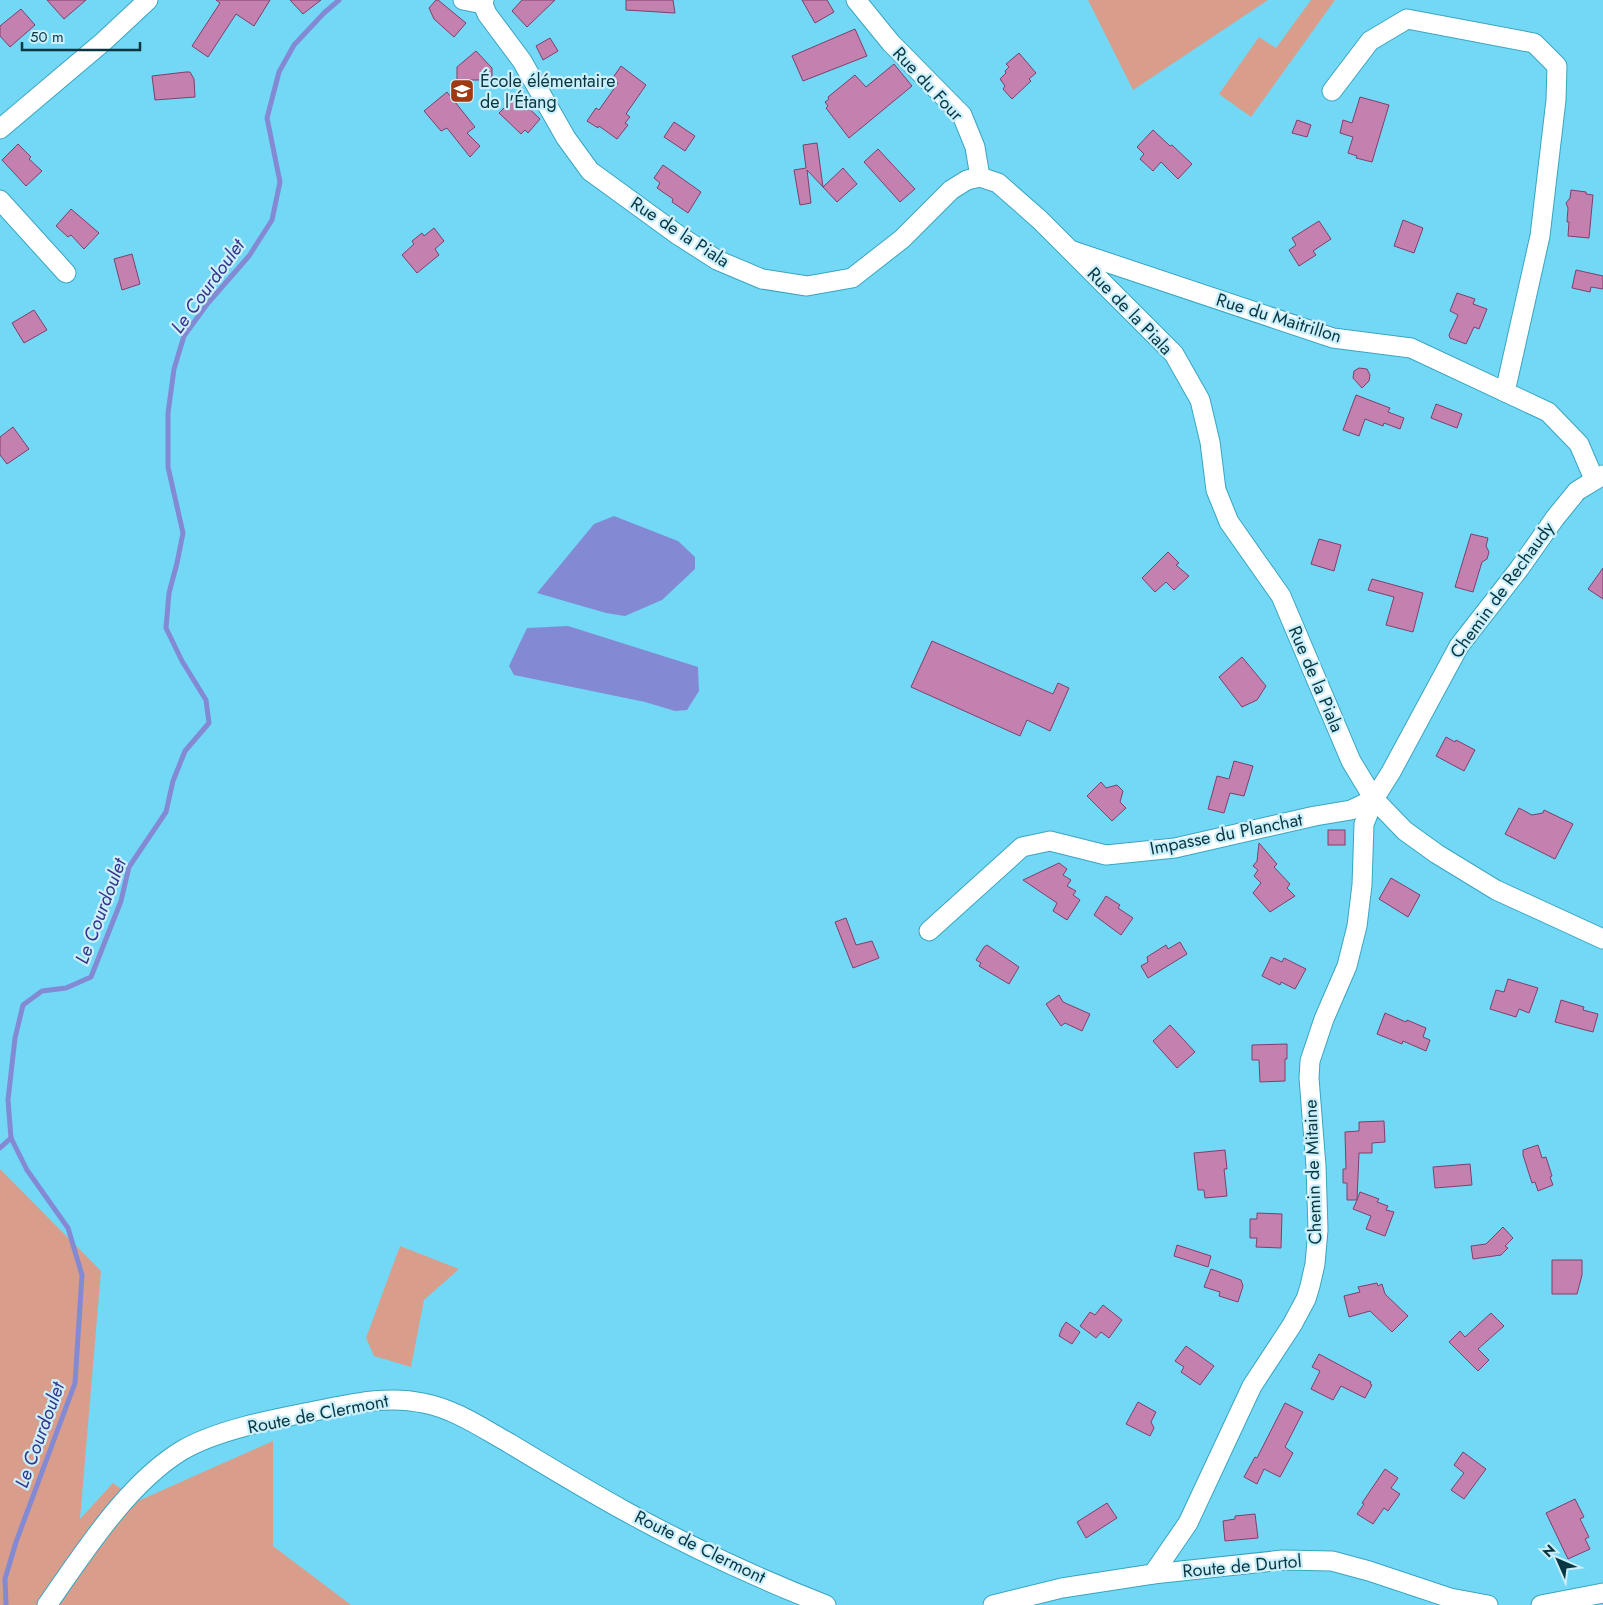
<svg xmlns="http://www.w3.org/2000/svg" width="1603" height="1605" font-family="Jost,sans-serif">
	<rect width="100%" height="100%" fill="#72d8f5"/>
	<g fill="#d99e8b">
		<path d="M1088 0H1268L1133 90Z"/>
		<path d="M1311 0H1335L1251 117 1219 94 1259 37 1276 48Z"/>
		<path d="M0 1169 101 1271 80 1519 113 1483 138 1501 273 1441V1546L351 1605H0Z"/>
		<path d="M400 1246 459 1269 424 1300 411 1367 374 1356 366 1338Z"/>
	</g>
	<g fill="#838ad3">
		<path d="M614 516 678 541 695 557V569L662 600 625 616 606 613 537 593 594 524Z"/>
		<path d="M568 626 698 667 699 691 687 710 675 711 645 702 514 675 509 666 527 628Z"/>
	</g>
	<g fill="none" stroke-linecap="round" stroke-linejoin="round">
		<g stroke="#838ad3" stroke-width="5">
			<path d="M0 1148 11 1138"/>
			<path d="M6 1605 5 1579 16 1542 75 1383 82 1275 68 1228 27 1170 11 1138 8 1100 15 1038 23 1005 42 991 66 988 91 977 121 901 129 867 166 812 173 781 185 751 209 723 206 700 182 661 166 628 169 593 177 563 183 533 168 467V413L174 369 184 336 208 303 249 256 272 220 280 182 267 118 279 72 294 45 324 13 339 0"/>
		</g>
	</g>
	<g fill="#c480af" stroke="#7e406c">
		<path d="M47 0H86L64 19Z"/>
		<path d="M216 0H270L254 26 236 14 208 57 192 46 220 3Z"/>
		<path d="M290 0H321L303 14Z"/>
		<path d="M436 0H438L466 23 454 37 434 19 429 8Z"/>
		<path d="M522 0H555L527 27 512 11Z"/>
		<path d="M626 0H673L675 13 626 10Z"/>
		<path d="M802 0H827L834 12 815 23Z"/>
		<path d="M21 9 35 25 10 47 0 36V26Z"/>
		<path d="M855 29 867 56 803 81 792 56Z"/>
		<path d="M550 38 558 51 543 60 536 46Z"/>
		<path d="M476 51 492 68V80H457V67Z"/>
		<path d="M1019 53 1036 73 1029 79 1031 81 1012 99 1003 89 1005 86 1000 79 1006 73 1005 71 1009 67 1006 64Z"/>
		<path d="M894 64 912 86 849 138 826 108 828 106 825 102 829 99 828 97 855 75 866 87Z"/>
		<path d="M621 66 646 85 626 114 630 117 625 123 628 125 617 139 599 126 598 128 587 121 596 108 599 110 618 83 612 79Z"/>
		<path d="M186 72H190L194 79 195 97 155 100 152 76Z"/>
		<path d="M447 92 475 127 467 133 480 146 470 157 447 128 441 131 424 111Z"/>
		<path d="M516 96 540 119 528 133 525 130 521 134 499 113Z"/>
		<path d="M1360 97 1389 105 1372 162 1356 158 1357 156 1348 153 1353 137 1340 133 1343 120 1352 123Z"/>
		<path d="M1297 120 1311 125 1307 137 1292 133Z"/>
		<path d="M674 122 695 136 685 151 664 137Z"/>
		<path d="M1153 130 1170 146 1172 145 1192 164 1178 179 1161 162 1153 171 1140 159 1144 154 1137 147Z"/>
		<path d="M817 143 823 187 807 170 811 203 800 205 794 170 806 168 803 145Z"/>
		<path d="M18 144 31 157 29 159 42 171 26 186 2 160Z"/>
		<path d="M878 149 915 189 900 202 864 162Z"/>
		<path d="M663 165 701 192 688 213 672 202 673 199 657 188 660 183 654 178Z"/>
		<path d="M843 168 857 184 837 202 823 187Z"/>
		<path d="M1571 190 1586 192V194L1593 195 1589 238 1568 236 1569 222H1567L1568 208 1566 203 1570 198Z"/>
		<path d="M71 209 99 233 84 249 71 235 68 237 56 226Z"/>
		<path d="M1403 220 1423 228 1414 253 1394 246Z"/>
		<path d="M1319 221 1331 239 1313 251 1316 255 1299 266 1289 250 1296 245 1292 238Z"/>
		<path d="M434 228 444 241 435 249 439 255 417 273 402 255 414 244 412 241 422 233 424 236Z"/>
		<path d="M132 254 140 284 122 290 114 259Z"/>
		<path d="M1576 270 1603 276V289L1591 287 1590 292 1572 288Z"/>
		<path d="M1457 293 1475 299 1473 304 1487 309 1479 329 1474 327 1466 344 1450 338 1449 335 1458 315 1450 311Z"/>
		<path d="M34 310 47 330 24 343 12 323Z"/>
		<path d="M1359 368 1367 369 1370 375 1369 381 1362 388 1353 378 1354 371Z"/>
		<path d="M1356 395 1390 408 1388 412 1404 418 1400 429 1384 423 1383 426 1365 419 1359 436 1343 430Z"/>
		<path d="M1436 404 1462 414 1457 428 1431 418Z"/>
		<path d="M13 427 29 449 7 464 0 455V437Z"/>
		<path d="M1471 534 1488 538 1486 546 1489 552 1487 559 1482 562 1473 592 1455 587Z"/>
		<path d="M1319 539 1341 545 1334 571 1311 564Z"/>
		<path d="M1168 552 1179 563 1176 565 1189 576 1174 590 1166 582 1155 592 1142 578Z"/>
		<path d="M1603 568V599L1588 589Z"/>
		<path d="M1372 579 1423 593 1413 632 1386 625 1394 597 1368 590Z"/>
		<path d="M932 641 1053 694 1058 683 1069 688 1050 731 1027 720 1020 736 911 687Z"/>
		<path d="M1242 657 1266 686 1257 700 1242 707 1219 677Z"/>
		<path d="M1446 737 1455 742 1456 740 1475 750 1464 771 1436 756Z"/>
		<path d="M1234 761 1253 766 1244 796 1230 793 1224 813 1208 809 1217 776 1229 779Z"/>
		<path d="M1101 782 1106 788 1117 785 1123 791 1120 802 1126 808 1112 821 1087 796Z"/>
		<path d="M1519 808 1532 815 1543 813 1544 810 1573 824 1555 859 1505 834Z"/>
		<rect x="1328" y="830" width="17" height="15"/>
		<path d="M1259 843 1277 864 1274 867 1290 884 1287 888 1295 896 1270 912 1253 893 1261 883 1254 876 1258 870 1253 866 1257 861Z"/>
		<path d="M1059 863 1067 869 1063 875 1071 880 1067 886 1076 891 1073 895 1080 900 1067 920 1053 911 1057 903 1023 880Z"/>
		<path d="M1391 878 1420 895 1408 917 1379 899Z"/>
		<path d="M1106 896 1120 905 1118 908 1133 918 1121 935 1094 915Z"/>
		<path d="M846 918 856 945 872 941 879 958 853 968 835 922Z"/>
		<path d="M1180 942 1187 954 1148 978 1141 966 1148 962 1147 957 1166 945 1168 949Z"/>
		<path d="M987 945 1019 967 1009 984 979 966 981 963 976 960 984 947Z"/>
		<path d="M1271 957 1282 962 1284 958 1306 969 1295 989 1281 982 1280 985 1262 976Z"/>
		<path d="M1508 979 1538 988 1529 1013 1519 1009 1516 1017 1490 1009 1496 990 1504 992Z"/>
		<path d="M1059 995 1063 1002 1090 1014 1082 1031 1065 1023 1061 1026 1046 1004Z"/>
		<path d="M1561 1000 1584 1007 1583 1010 1598 1014 1593 1032 1555 1022Z"/>
		<path d="M1385 1013 1406 1022 1407 1020 1426 1028 1423 1037 1430 1040 1426 1051 1403 1041 1402 1044 1377 1034Z"/>
		<path d="M1170 1025 1195 1052 1177 1068 1153 1041Z"/>
		<path d="M1287 1044V1059H1285V1081L1260 1082 1259 1060H1252V1045Z"/>
		<path d="M1384 1121 1385 1142 1372 1143V1153H1359L1357 1200 1360 1192 1379 1199 1377 1202 1388 1206 1386 1210 1394 1212 1385 1236 1366 1229 1371 1216 1353 1209 1357 1200H1347V1183H1343V1169H1346L1345 1132 1359 1131V1122Z"/>
		<path d="M1538 1145 1542 1158 1546 1157 1552 1176 1550 1177 1553 1185 1538 1191 1535 1182 1532 1183 1523 1155V1150Z"/>
		<path d="M1225 1150 1227 1169H1224L1227 1196 1205 1198 1204 1190H1198L1194 1153Z"/>
		<path d="M1470 1164 1472 1185 1435 1188 1433 1167Z"/>
		<path d="M1257 1213 1282 1214 1281 1248 1256 1247 1257 1238H1250V1219H1257Z"/>
		<path d="M1503 1227 1513 1238 1505 1246 1508 1248 1501 1255 1473 1259 1471 1246 1486 1244Z"/>
		<path d="M1177 1245 1211 1256 1208 1267 1174 1256Z"/>
		<path d="M1552 1260H1582V1275L1577 1294H1552Z"/>
		<path d="M1211 1269 1241 1280 1243 1286 1238 1302 1219 1296 1220 1292 1204 1287Z"/>
		<path d="M1377 1283 1378 1286 1382 1284 1385 1294 1408 1316 1392 1332 1370 1311 1349 1317 1344 1296 1360 1292 1358 1287Z"/>
		<path d="M1103 1305 1122 1320 1109 1338 1101 1332 1096 1338 1080 1326 1090 1312 1095 1315Z"/>
		<path d="M1491 1313 1504 1326 1478 1349 1489 1360 1478 1371 1449 1342 1460 1331 1465 1337Z"/>
		<path d="M1066 1322 1080 1332 1072 1344 1059 1336 1062 1328Z"/>
		<path d="M1186 1346 1214 1366 1200 1385 1181 1372 1184 1367 1175 1361Z"/>
		<path d="M1319 1354 1371 1382 1370 1384 1372 1385 1365 1398 1341 1386 1333 1400 1311 1389 1320 1371 1312 1367Z"/>
		<path d="M1138 1402 1156 1412 1151 1422 1154 1428 1150 1436 1126 1424Z"/>
		<path d="M1285 1403 1303 1412 1285 1447 1293 1453 1280 1477 1264 1469 1257 1484 1244 1477 1255 1457 1257 1458Z"/>
		<path d="M1463 1452 1486 1469 1464 1499 1451 1490 1464 1473 1454 1465Z"/>
		<path d="M1385 1469 1398 1478 1391 1488 1400 1494 1388 1511 1384 1508 1373 1524 1357 1514 1364 1504 1362 1503Z"/>
		<path d="M1575 1499 1584 1517 1580 1519 1589 1537 1585 1539 1590 1549 1568 1559 1546 1513Z"/>
		<path d="M1107 1503 1117 1518 1086 1538 1077 1522Z"/>
		<path d="M1255 1514 1258 1538 1225 1541 1223 1521 1235 1519V1516Z"/>
	</g>
	<g fill="none" stroke-linecap="round" stroke-linejoin="round">
		<defs>
			<g id="minor">
				<path d="M463 0 483 4"/>
				<path d="M484 0 483 4 487 14 522 61 566 138 590 171 678 235 717 260 762 279 807 286 852 278 902 239 951 190 967 180 980 177 998 183 1040 220 1174 354 1200 400 1210 442 1216 490 1229 522 1281 596 1351 761 1374 799 1405 831 1437 854 1496 890 1603 939"/>
				<path d="M856 0 891 43 962 115 975 147 980 177"/>
				<path d="M1332 91 1370 41 1407 19 1534 43 1557 66 1556 100 1540 236 1505 392"/>
				<path d="M0 129 103 42 148 0"/>
				<path d="M0 200 66 273"/>
				<path d="M1073 251 1333 338 1411 348 1548 412 1579 444 1594 479"/>
				<path d="M929 931 1022 847 1050 841 1106 855 1175 848 1315 816 1351 810 1374 799"/>
				<path d="M1153 1574 1188 1523 1252 1386 1292 1325 1306 1299 1310 1286 1315 1264 1318 1230 1316 1166 1309 1078 1310 1061 1324 1019 1347 966 1357 926 1362 885 1364 824 1374 799 1391 772 1459 646 1519 569 1555 518 1577 491 1603 475"/>
				<path d="M47 1605C83 1554 126 1485 181 1451 216 1430 274 1419 315 1411 351 1404 387 1395 423 1403 455 1409 482 1428 509 1443 547 1466 585 1489 623 1510 688 1546 757 1578 826 1605"/>
				<path d="M993 1605 1062 1588 1153 1574 1283 1560 1332 1561 1369 1571 1450 1598 1488 1605"/>
				<path d="M1541 1605 1603 1593"/>
			</g>
		</defs>
		<use href="#minor" stroke="#3aa5c1" stroke-width="21"/>
		<use href="#minor" stroke="#fff" stroke-width="19"/>
	</g>
	<defs>
		<symbol id="school-square" viewBox="-11 -11 22 22"><rect x="-9" y="-9" width="18" height="18" rx="4" fill="#a03a13" stroke="#cbeffb"/><path d="M0-5L7-2L0 1L-7-2ZM-4 1L0 2.5L4 1V4Q0 6-4 4Z" fill="#fff"/></symbol>
	</defs>
	<g fill-rule="evenodd">
		<use href="#school-square" x="448" y="77" width="28" height="28"/>
	</g>
	<g text-anchor="middle" stroke-width="4.5" stroke-linejoin="round" paint-order="stroke">
		<g font-size="18" fill="#083742" stroke="#cbeffb" text-anchor="start">
			<text x="480" y="87">École élémentaire<tspan x="480" dy="21">de l'Étang</tspan></text>
		</g>
		<g font-size="18" fill="#083742" stroke="#cbeffb">
			<text transform="translate(928 84) rotate(47)" y="6">Rue du Four</text>
			<text transform="translate(680 232) rotate(33)" y="6">Rue de la Piala</text>
			<text transform="translate(1130 311) rotate(46)" y="6">Rue de la Piala</text>
			<text transform="translate(1279 318) rotate(17)" y="6">Rue du Maitrillon</text>
			<text transform="translate(1502 590) rotate(-54)" y="6">Chemin de Rechaudy</text>
			<text transform="translate(1316 679) rotate(67)" y="6">Rue de la Piala</text>
			<text transform="translate(1226 834) rotate(-11)" y="6">Impasse du Planchat</text>
			<text transform="translate(1313 1172) rotate(-92)" y="6">Chemin de Mitaine</text>
			<text transform="translate(318 1414) rotate(-11)" y="6">Route de Clermont</text>
			<text transform="translate(700 1547) rotate(26)" y="6">Route de Clermont</text>
			<text transform="translate(1242 1566) rotate(-5)" y="6">Route de Durtol</text>
		</g>
		<g font-size="19" font-style="italic" fill="#37348b" stroke="#cbeffb">
			<text transform="translate(207 286) rotate(-54)" y="7">Le Courdoulet</text>
			<text transform="translate(100 911) rotate(-69)" y="7">Le Courdoulet</text>
			<text transform="translate(39 1435) rotate(-70)" y="7">Le Courdoulet</text>
		</g>
	</g>
	<g transform="translate(1558 1560) rotate(315)" stroke="#cbeffb" stroke-width="4" paint-order="stroke">
	<path d="M0-4L9 19L0 12L-9 19Z" fill="#083742"/>
	<text y="-8" font-size="14" font-weight="bold" text-anchor="middle" fill="#083742">N</text>
	</g>
	<path d="M22 42v8h118v-8" fill="none" stroke="#083742" stroke-width="2.5"/>
	<text x="30" y="42" font-size="15" fill="#083742" stroke="#cbeffb" stroke-width="4" paint-order="stroke">50 m</text>
</svg>
